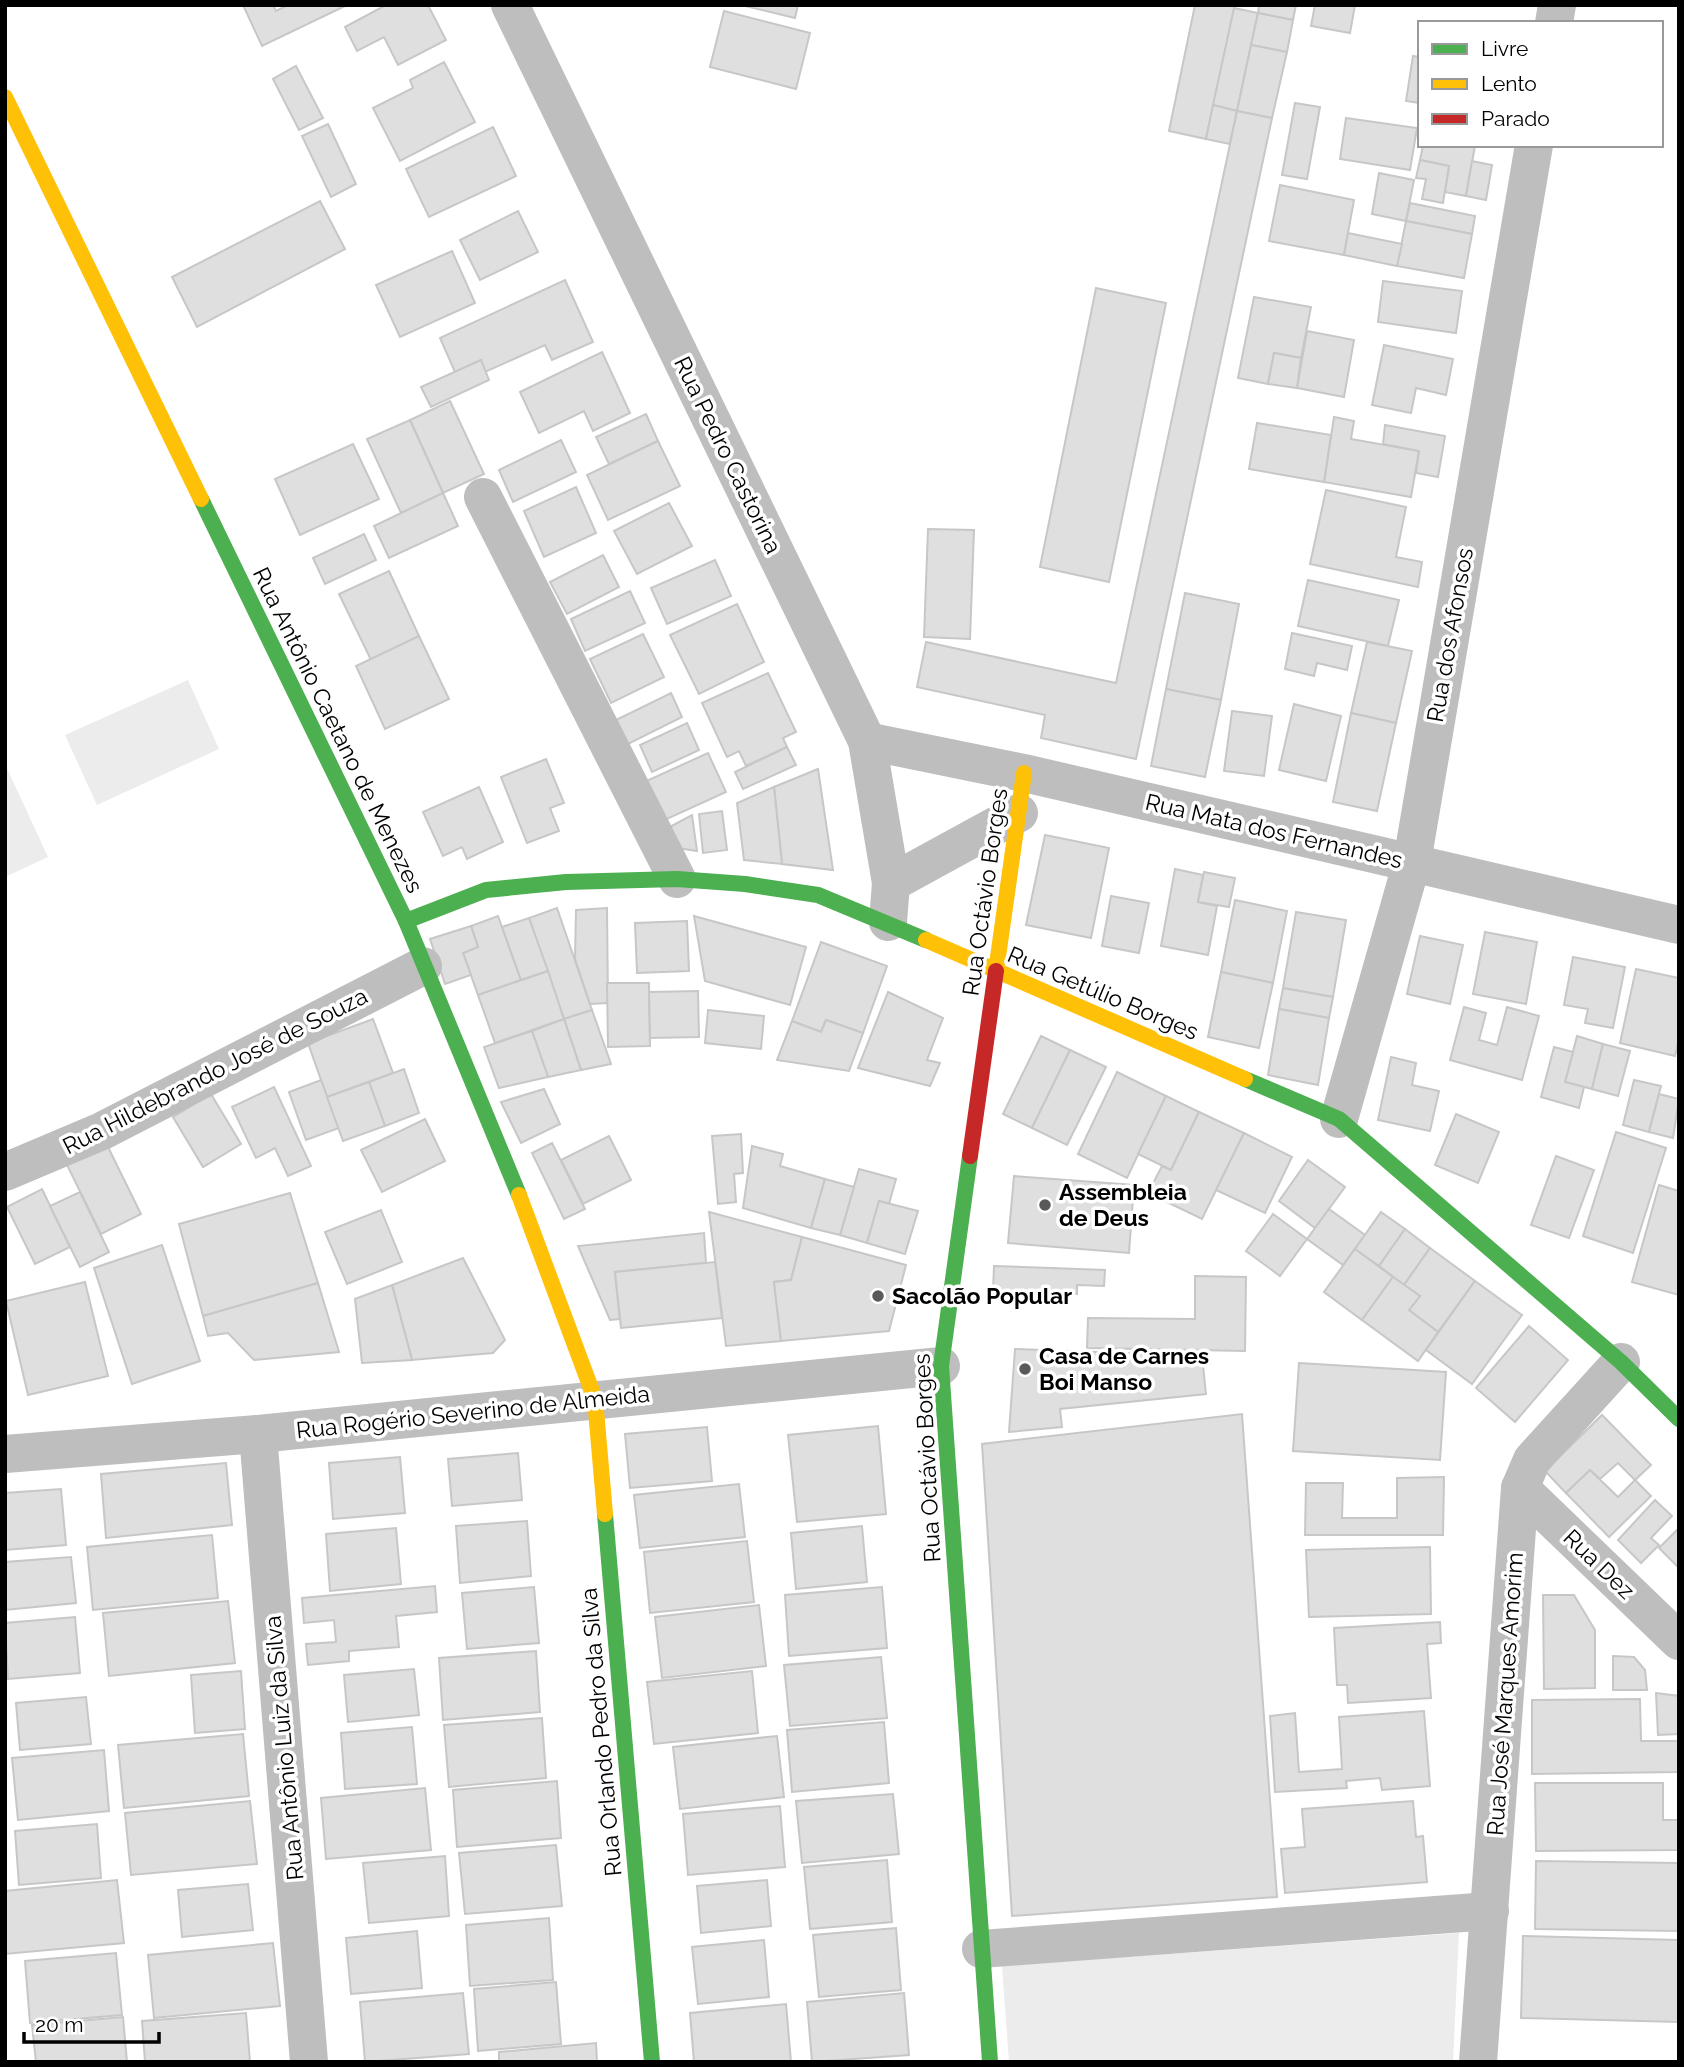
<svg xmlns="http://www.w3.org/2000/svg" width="1684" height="2067" font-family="Raleway,sans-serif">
	<rect width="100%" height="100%" fill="#fff"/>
	<g fill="#ececec">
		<path d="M188 680 219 749 97 805 65 735Z"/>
		<path d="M5 764 48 857 5 877Z"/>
		<path d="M1459 1933 1453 2062H1009L1002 1966Z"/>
	</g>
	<g fill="#dfdfdf" stroke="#c7c7c7" stroke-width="2">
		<path d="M243 5H273L276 11 288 5H347L262 46Z"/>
		<path d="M386 5H428L446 40 398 65 384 37 357 51 345 27Z"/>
		<path d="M741 5H798L795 18Z"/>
		<path d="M1195 5H1235L1206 139 1169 131Z"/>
		<path d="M1259 5H1296L1293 20 1258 13Z"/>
		<path d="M1315 5H1355L1350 33 1311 26Z"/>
		<path d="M1234 8 1258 13 1237 111 1213 105Z"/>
		<path d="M724 11 810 33 796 89 710 67Z"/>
		<path d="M1258 13 1293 20 1287 52 1251 45Z"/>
		<path d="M1251 45 1287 52 1272 118 1237 111Z"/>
		<path d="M1413 56 1420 57V103L1406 101Z"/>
		<path d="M444 62 475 122 400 161 373 108 413 88 410 80Z"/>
		<path d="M296 66 323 118 299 130 273 79Z"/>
		<path d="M1295 103 1320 107 1307 179 1282 175Z"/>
		<path d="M1213 105 1237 111 1230 144 1206 139Z"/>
		<path d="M1237 111 1272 118 1136 759 1041 738 1045 715 917 687 926 642 1116 683Z"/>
		<path d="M1346 118 1417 128 1410 170 1340 159Z"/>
		<path d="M328 124 356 184 331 197 302 136Z"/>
		<path d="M493 127 516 176 429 217 406 169Z"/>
		<path d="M1423 145 1475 146 1466 196 1445 192 1449 166 1420 160Z"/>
		<path d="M1420 160 1449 166 1443 203 1422 199 1426 179 1416 178Z"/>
		<path d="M1472 161 1492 165 1486 200 1466 196Z"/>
		<path d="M1379 173 1414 180 1406 221 1372 214Z"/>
		<path d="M1280 185 1354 200 1344 255 1269 241Z"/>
		<path d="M320 201 345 249 197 327 172 277Z"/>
		<path d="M1410 203 1475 216 1472 234 1406 221Z"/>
		<path d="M518 211 538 252 480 280 460 240Z"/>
		<path d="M1406 221 1472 234 1464 278 1397 266Z"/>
		<path d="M1348 233 1402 244 1397 266 1344 255Z"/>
		<path d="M452 251 475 303 400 337 376 285Z"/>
		<path d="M565 280 593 342 552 360 545 345 485 372 481 360 455 372 440 338Z"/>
		<path d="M1383 281 1462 291 1456 333 1378 322Z"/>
		<path d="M1096 288 1166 303 1109 582 1040 567Z"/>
		<path d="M1254 297 1311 307 1301 358 1274 353 1268 384 1238 378Z"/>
		<path d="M1307 331 1354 340 1344 397 1297 388Z"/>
		<path d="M1384 345 1453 359 1446 395 1416 388 1411 413 1372 405Z"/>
		<path d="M602 352 630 413 593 431 584 411 539 433 520 392Z"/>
		<path d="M1274 353 1301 358 1297 388 1268 384Z"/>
		<path d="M481 360 489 380 431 407 421 387Z"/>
		<path d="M450 401 484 474 443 493 410 420Z"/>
		<path d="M646 414 658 441 609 464 596 437Z"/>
		<path d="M1334 417 1354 421 1351 439 1419 451 1411 497 1324 482Z"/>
		<path d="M410 420 443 493 401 513 367 439Z"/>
		<path d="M1257 423 1331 435 1324 482 1249 469Z"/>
		<path d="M1385 425 1445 436 1438 477 1416 473 1419 451 1383 444Z"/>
		<path d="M561 440 576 472 513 502 499 470Z"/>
		<path d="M658 441 680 486 608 520 587 475Z"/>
		<path d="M353 444 379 499 300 535 275 479Z"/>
		<path d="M576 487 596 533 544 557 524 511Z"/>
		<path d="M1326 490 1406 507 1396 557 1422 562 1418 587 1310 564Z"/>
		<path d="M443 493 458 526 389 558 374 526Z"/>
		<path d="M669 503 692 546 637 574 614 531Z"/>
		<path d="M928 529 974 530 970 639 924 637Z"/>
		<path d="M364 534 376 560 325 584 313 558Z"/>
		<path d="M603 555 619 587 567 614 550 582Z"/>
		<path d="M715 560 731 596 667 624 651 588Z"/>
		<path d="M389 571 419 636 371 660 339 594Z"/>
		<path d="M1308 580 1399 600 1388 646 1298 626Z"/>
		<path d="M630 591 645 623 585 651 571 619Z"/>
		<path d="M1185 593 1239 604 1221 700 1166 689Z"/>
		<path d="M737 604 764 662 699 694 670 635Z"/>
		<path d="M1292 633 1352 646 1347 670 1317 663 1314 676 1285 669Z"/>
		<path d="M643 634 664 677 611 703 590 659Z"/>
		<path d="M419 636 449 699 385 729 356 666Z"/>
		<path d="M1367 642 1412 651 1396 723 1351 713Z"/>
		<path d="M768 673 796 732 783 738 787 747 746 766 739 751 727 757 702 703Z"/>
		<path d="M1166 689 1221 700 1205 777 1151 766Z"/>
		<path d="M671 693 682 717 626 745 614 721Z"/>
		<path d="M1294 704 1341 716 1326 781 1279 770Z"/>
		<path d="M1232 711 1272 716 1264 776 1224 771Z"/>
		<path d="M1351 713 1396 723 1377 811 1333 802Z"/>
		<path d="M687 723 699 750 652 772 640 745Z"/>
		<path d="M787 747 796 765 743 789 735 772Z"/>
		<path d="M708 753 726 792 658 823 640 784Z"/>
		<path d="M546 759 564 803 550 808 559 831 527 843 501 777Z"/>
		<path d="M818 769 833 870 782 864 774 787Z"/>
		<path d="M479 787 503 842 467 859 462 847 443 856 423 812Z"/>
		<path d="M774 787 782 864 744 860 737 803Z"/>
		<path d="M722 811 727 850 703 853 699 814Z"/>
		<path d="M692 815 697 851 671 847 664 830Z"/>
		<path d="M1045 835 1109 848 1091 938 1026 925Z"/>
		<path d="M1175 869 1203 875 1198 902 1217 906 1208 955 1161 946Z"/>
		<path d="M1204 872 1235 878 1229 907 1198 902Z"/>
		<path d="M1111 896 1149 903 1139 953 1102 946Z"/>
		<path d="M1235 900 1287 911 1273 983 1221 972Z"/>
		<path d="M557 908 592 1010 564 1019 529 918Z"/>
		<path d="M607 908 608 1003 590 1004 575 959 576 910Z"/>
		<path d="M1296 912 1346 920 1333 997 1283 988Z"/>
		<path d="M498 916 521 980 478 995 463 953 478 947 471 926Z"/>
		<path d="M694 916 806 947 790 1005 705 981Z"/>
		<path d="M529 918 548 971 521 980 502 927Z"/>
		<path d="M687 921 689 971 637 973 635 923Z"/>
		<path d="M471 926 478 947 463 953 471 975 445 984 430 939Z"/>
		<path d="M1485 932 1537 942 1526 1004 1473 994Z"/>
		<path d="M1420 936 1463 945 1450 1004 1407 994Z"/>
		<path d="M821 942 887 966 863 1033 826 1020 821 1032 792 1021Z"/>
		<path d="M1573 957 1625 967 1613 1028 1585 1023 1588 1009 1564 1005Z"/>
		<path d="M1636 969 1679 978V1039L1675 1056 1620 1043Z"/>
		<path d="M548 971 564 1019 495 1043 478 995Z"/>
		<path d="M1221 972 1273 983 1259 1048 1208 1037Z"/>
		<path d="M607 983H649L650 1046 608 1047Z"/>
		<path d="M1283 988 1333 997 1329 1018 1279 1009Z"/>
		<path d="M698 991 699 1037 650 1038 649 992Z"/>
		<path d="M888 992 943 1018 927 1060 940 1063 930 1086 858 1068Z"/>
		<path d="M1464 1007 1486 1013 1479 1040 1497 1045 1507 1007 1539 1016 1522 1080 1450 1060Z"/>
		<path d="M1279 1009 1329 1018 1318 1085 1268 1075Z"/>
		<path d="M592 1010 611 1064 581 1070 564 1019Z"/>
		<path d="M708 1010 764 1016 761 1049 705 1043Z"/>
		<path d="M373 1019 393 1073 327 1097 308 1043Z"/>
		<path d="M564 1019 581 1070 548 1077 532 1031Z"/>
		<path d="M826 1020 863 1033 849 1071 777 1060 792 1021 821 1032Z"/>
		<path d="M532 1031 548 1077 499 1088 484 1047Z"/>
		<path d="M1041 1036 1070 1050 1032 1128 1003 1114Z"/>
		<path d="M1577 1036 1603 1044 1592 1089 1565 1082Z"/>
		<path d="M1603 1044 1630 1051 1618 1096 1592 1089Z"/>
		<path d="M1554 1047 1573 1052 1565 1082 1584 1087 1579 1108 1541 1097Z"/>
		<path d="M1070 1050 1106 1067 1067 1145 1032 1128Z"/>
		<path d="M1391 1057 1416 1063 1412 1085 1439 1091 1430 1131 1378 1120Z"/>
		<path d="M404 1069 419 1113 385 1126 369 1082Z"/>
		<path d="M1117 1072 1166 1096 1127 1178 1078 1154Z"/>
		<path d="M321 1080 339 1128 306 1140 289 1092Z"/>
		<path d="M1634 1080 1661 1086 1649 1132 1623 1125Z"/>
		<path d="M369 1082 385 1126 343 1141 327 1097Z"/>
		<path d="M274 1087 311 1166 288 1176 275 1148 256 1158 232 1107Z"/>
		<path d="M544 1089 560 1124 521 1143 501 1102Z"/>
		<path d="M211 1094 241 1144 203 1167 173 1117Z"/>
		<path d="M1659 1094 1679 1099 1673 1138 1649 1132Z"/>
		<path d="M1166 1096 1199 1112 1171 1170 1138 1154Z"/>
		<path d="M1199 1112 1244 1133 1202 1219 1148 1193 1162 1166 1171 1170Z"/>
		<path d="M1456 1114 1499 1132 1478 1183 1435 1165Z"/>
		<path d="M425 1119 445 1161 382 1192 361 1150Z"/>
		<path d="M1616 1132 1666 1148 1633 1253 1583 1236Z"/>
		<path d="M1244 1133 1292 1157 1265 1213 1216 1190Z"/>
		<path d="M741 1134 743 1173 734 1174 736 1202 718 1204 712 1136Z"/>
		<path d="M609 1136 631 1180 583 1204 561 1160Z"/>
		<path d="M552 1143 585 1209 564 1219 532 1153Z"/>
		<path d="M107 1145 141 1214 101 1234 67 1165Z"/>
		<path d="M752 1146 783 1154 780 1166 825 1179 811 1228 743 1208Z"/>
		<path d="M1556 1156 1594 1170 1569 1238 1531 1225Z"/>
		<path d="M1308 1160 1345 1187 1315 1228 1279 1201Z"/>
		<path d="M859 1169 896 1179 889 1204 879 1201 867 1243 840 1235Z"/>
		<path d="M1014 1176 1134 1185 1129 1253 1008 1243Z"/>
		<path d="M825 1179 854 1187 840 1235 811 1228Z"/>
		<path d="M1659 1185 1679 1191V1295L1632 1282Z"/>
		<path d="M42 1189 70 1247 35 1264 7 1207Z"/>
		<path d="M80 1192 109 1252 80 1267 50 1206Z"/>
		<path d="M290 1193 318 1283 203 1316 179 1224Z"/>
		<path d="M879 1201 918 1211 905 1254 867 1243Z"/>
		<path d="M1329 1209 1365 1235 1343 1265 1307 1239Z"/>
		<path d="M381 1210 402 1262 347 1284 325 1232Z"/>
		<path d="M709 1212 802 1237 791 1280 774 1282 781 1341 726 1346Z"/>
		<path d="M1381 1212 1405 1229 1379 1266 1355 1249Z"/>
		<path d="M1273 1214 1307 1239 1280 1276 1246 1251Z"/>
		<path d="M1405 1229 1430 1248 1404 1285 1379 1266Z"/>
		<path d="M704 1233 706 1263 615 1272 620 1319 610 1320 578 1246Z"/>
		<path d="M802 1237 906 1265 889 1331 781 1341 774 1282 791 1280Z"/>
		<path d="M162 1245 200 1361 132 1384 94 1268Z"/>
		<path d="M1430 1248 1475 1281 1438 1332 1409 1310 1420 1296 1404 1285Z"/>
		<path d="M1355 1249 1393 1277 1362 1320 1324 1292Z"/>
		<path d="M463 1258 505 1340 493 1353 412 1360 392 1285Z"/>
		<path d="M715 1262 722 1318 621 1328 615 1272Z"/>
		<path d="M994 1266 1105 1270 1104 1286 1077 1285V1294L993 1292Z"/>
		<path d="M1195 1276 1246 1277 1245 1351 1087 1348 1088 1318 1195 1319Z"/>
		<path d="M1393 1277 1420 1296 1409 1310 1438 1332 1418 1361 1362 1320Z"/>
		<path d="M1475 1281 1522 1315 1472 1384 1426 1350Z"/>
		<path d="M85 1282 108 1376 28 1395 6 1301Z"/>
		<path d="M318 1283 339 1352 254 1360 228 1333 208 1336 203 1316Z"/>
		<path d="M392 1285 412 1360 362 1363 355 1299Z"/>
		<path d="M1529 1326 1568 1360 1515 1422 1476 1388Z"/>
		<path d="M1015 1349 1202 1356 1206 1394 1060 1409 1062 1427 1009 1432Z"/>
		<path d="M1299 1363 1446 1372 1440 1460 1293 1451Z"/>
		<path d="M1242 1414 1277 1897 1012 1916 982 1444Z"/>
		<path d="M1602 1415 1651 1465 1635 1480 1618 1463 1600 1479 1590 1470 1566 1493 1545 1471Z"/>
		<path d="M878 1426 886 1514 797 1522 788 1435Z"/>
		<path d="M707 1427 712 1481 630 1488 625 1434Z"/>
		<path d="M518 1453 522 1500 452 1506 448 1459Z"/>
		<path d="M400 1457 405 1513 333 1519 329 1463Z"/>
		<path d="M226 1463 232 1525 106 1538 101 1474Z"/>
		<path d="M1590 1470 1618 1497 1635 1480 1651 1496 1609 1537 1566 1493Z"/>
		<path d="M1444 1477 1443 1535H1305L1306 1483H1343L1342 1518H1397V1478Z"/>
		<path d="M739 1484 745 1537 640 1548 634 1495Z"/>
		<path d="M61 1489 66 1545 5 1550V1493Z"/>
		<path d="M1655 1500 1672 1516 1651 1538 1659 1545 1641 1563 1618 1540Z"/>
		<path d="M527 1521 531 1576 460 1583 456 1526Z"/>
		<path d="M862 1526 867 1582 796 1589 791 1533Z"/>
		<path d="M396 1528 401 1584 330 1591 326 1534Z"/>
		<path d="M1679 1528V1568L1659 1548Z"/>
		<path d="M212 1535 218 1598 93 1610 87 1547Z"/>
		<path d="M747 1541 754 1602 650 1613 644 1552Z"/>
		<path d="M1430 1547 1431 1614 1309 1617 1306 1550Z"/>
		<path d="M71 1557 76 1603 5 1610V1562Z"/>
		<path d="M435 1586 437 1612 396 1616 399 1647 349 1651V1661L308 1665 306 1644 336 1642 334 1620 304 1623 302 1598Z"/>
		<path d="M534 1587 539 1643 467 1649 462 1593Z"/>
		<path d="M882 1587 887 1648 789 1656 785 1595Z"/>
		<path d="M1543 1595H1574L1595 1630V1688L1544 1689Z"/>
		<path d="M228 1601 235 1663 109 1676 103 1613Z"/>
		<path d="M759 1605 766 1666 662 1678 655 1617Z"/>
		<path d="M75 1617 80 1673 8 1679 5 1623Z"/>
		<path d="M1440 1622 1441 1643 1427 1644 1431 1698 1348 1703 1347 1685H1337L1334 1628Z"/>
		<path d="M536 1651 540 1712 443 1720 439 1658Z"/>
		<path d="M1613 1656 1634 1657 1645 1670 1647 1690H1613Z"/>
		<path d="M881 1657 887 1718 790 1726 784 1665Z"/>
		<path d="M414 1669 419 1715 348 1722 344 1675Z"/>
		<path d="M241 1671 245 1729 195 1733 191 1675Z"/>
		<path d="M752 1671 758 1733 654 1744 647 1682Z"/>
		<path d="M1656 1693 1679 1696V1734L1658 1735Z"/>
		<path d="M86 1697 91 1744 20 1750 16 1703Z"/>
		<path d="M1640 1699 1641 1741H1679V1772L1532 1774V1700Z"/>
		<path d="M1424 1711 1430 1786 1382 1790 1380 1778 1346 1781 1347 1788 1275 1792 1270 1716 1295 1713 1299 1772 1342 1769 1339 1717Z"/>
		<path d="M542 1718 546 1778 449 1787 444 1725Z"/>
		<path d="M884 1722 889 1783 792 1792 787 1730Z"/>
		<path d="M412 1727 417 1784 345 1789 341 1733Z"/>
		<path d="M243 1734 249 1796 124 1808 118 1745Z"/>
		<path d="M777 1736 784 1797 680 1809 673 1747Z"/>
		<path d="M104 1750 109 1811 18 1820 12 1758Z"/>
		<path d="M557 1781 561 1838 457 1847 453 1790Z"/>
		<path d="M1535 1783H1663V1820H1679V1850L1536 1851Z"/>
		<path d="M425 1788 431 1850 326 1859 321 1798Z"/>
		<path d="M893 1794 899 1854 802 1863 796 1801Z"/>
		<path d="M250 1801 257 1864 131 1875 125 1813Z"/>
		<path d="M1413 1801 1416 1837 1423 1836 1427 1882 1285 1893 1281 1849 1305 1847 1302 1809Z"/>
		<path d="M780 1806 785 1867 688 1875 683 1814Z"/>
		<path d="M97 1824 101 1878 19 1885 15 1831Z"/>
		<path d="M556 1845 562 1906 465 1914 459 1853Z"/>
		<path d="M445 1856 449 1916 369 1923 363 1863Z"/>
		<path d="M887 1860 892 1922 810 1929 804 1867Z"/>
		<path d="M1536 1861 1679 1863V1931L1535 1929Z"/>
		<path d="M117 1880 124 1943 5 1954V1891Z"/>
		<path d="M767 1880 771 1926 701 1933 697 1886Z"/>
		<path d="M248 1884 253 1930 182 1937 178 1890Z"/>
		<path d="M549 1918 553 1980 470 1986 466 1925Z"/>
		<path d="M896 1928 901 1990 819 1997 813 1935Z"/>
		<path d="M417 1931 422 1988 351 1994 346 1938Z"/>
		<path d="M1523 1936 1679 1940V2022L1521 2018Z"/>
		<path d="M764 1940 769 1997 698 2004 692 1947Z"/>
		<path d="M273 1943 280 2006 154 2018 148 1955Z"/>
		<path d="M116 1953 122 2015 30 2023 25 1961Z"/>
		<path d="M556 1982 561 2044 478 2051 474 1989Z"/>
		<path d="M463 1993 469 2054 365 2062 360 2002Z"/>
		<path d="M904 1993 909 2055 812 2062 807 2002Z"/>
		<path d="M786 2004 791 2062H694L690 2013Z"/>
		<path d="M246 2013 250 2062H145L142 2021Z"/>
		<path d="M123 2017 127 2062H36L32 2025Z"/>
		<path d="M596 2043 597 2062H499V2052Z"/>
	</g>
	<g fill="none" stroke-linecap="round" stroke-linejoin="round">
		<g stroke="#bebebe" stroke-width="38">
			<path d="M510 5 867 741 891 883 888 922"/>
			<path d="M1554 23 1557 5"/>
			<path d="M483 497 677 879"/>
			<path d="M867 741 1024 773 1679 925"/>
			<path d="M891 883 1019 813"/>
			<path d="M1339 1119 1412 862 1534 145"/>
			<path d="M5 1172 102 1131 423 966"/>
			<path d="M258 1434 309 2062"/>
			<path d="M5 1454 258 1434 941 1366"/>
			<path d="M1520 1488 1679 1641"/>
			<path d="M981 1949 1490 1911"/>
			<path d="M1478 2062 1520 1488 1532 1460 1621 1362"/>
		</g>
		<g stroke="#4caf50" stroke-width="16">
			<path d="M201 499 406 921 519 1195"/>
			<path d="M406 921 486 890 566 882 677 879 745 884 818 895 926 940"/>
			<path d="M1245 1079 1339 1119 1621 1362 1679 1419"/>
			<path d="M970 1156 941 1366 990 2062"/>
			<path d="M605 1514 652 2062"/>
		</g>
		<g stroke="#ffc107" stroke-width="16">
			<path d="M5 97 201 499"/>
			<path d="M926 940 1245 1079"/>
			<path d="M996 971 1024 773"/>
			<path d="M519 1195 595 1399 605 1514"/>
		</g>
		<path stroke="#c62828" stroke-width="16" d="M970 1156 996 971"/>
	</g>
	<g fill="#595959" stroke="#fff" stroke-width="2.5">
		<circle cx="1045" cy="1205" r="7"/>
		<circle cx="878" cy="1296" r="7"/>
		<circle cx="1025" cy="1369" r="7"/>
	</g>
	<g text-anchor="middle" stroke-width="7" stroke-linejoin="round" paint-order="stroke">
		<g font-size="23" fill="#000" stroke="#fff">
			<text transform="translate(728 455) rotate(64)" y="8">Rua Pedro Castorina</text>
			<text transform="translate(1450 635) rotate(-80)" y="8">Rua dos Afonsos</text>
			<text transform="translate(338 730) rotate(64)" y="8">Rua Antônio Caetano de Menezes</text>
			<text transform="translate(1274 831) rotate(13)" y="8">Rua Mata dos Fernandes</text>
			<text transform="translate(985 892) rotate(-82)" y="8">Rua Octávio Borges</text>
			<text transform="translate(1103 993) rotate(23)" y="8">Rua Getúlio Borges</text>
			<text transform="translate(215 1071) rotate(-27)" y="8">Rua Hildebrando José de Souza</text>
			<text transform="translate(473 1412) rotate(-6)" y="8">Rua Rogério Severino de Almeida</text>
			<text transform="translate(927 1458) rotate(-93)" y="8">Rua Octávio Borges</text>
			<text transform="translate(1599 1564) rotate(44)" y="8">Rua Dez</text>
			<text transform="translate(1505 1694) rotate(-86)" y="8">Rua José Marques Amorim</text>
			<text transform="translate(601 1732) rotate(-95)" y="8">Rua Orlando Pedro da Silva</text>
			<text transform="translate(284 1748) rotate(-95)" y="8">Rua Antônio Luiz da Silva</text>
		</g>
		<g font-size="23" font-weight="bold" fill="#000" stroke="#fff" text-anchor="start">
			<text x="1059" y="1200">Assembleia<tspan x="1059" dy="26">de Deus</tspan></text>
			<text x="892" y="1304">Sacolão Popular</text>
			<text x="1039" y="1364">Casa de Carnes<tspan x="1039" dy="26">Boi Manso</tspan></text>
		</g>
	</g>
	<rect width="1684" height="2067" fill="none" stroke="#000000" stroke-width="14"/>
	<rect x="1418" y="21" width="245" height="126" fill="#ffffff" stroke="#999999" stroke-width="2"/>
	<rect x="1432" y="44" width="35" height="10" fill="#4caf50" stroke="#999999" stroke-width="2"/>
	<text x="1481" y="56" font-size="21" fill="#000000">Livre</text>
	<rect x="1432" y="79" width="35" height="10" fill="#ffc107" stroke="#999999" stroke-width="2"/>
	<text x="1481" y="91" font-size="21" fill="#000000">Lento</text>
	<rect x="1432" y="114" width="35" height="10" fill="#c62828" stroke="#999999" stroke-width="2"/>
	<text x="1481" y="126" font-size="21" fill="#000000">Parado</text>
	<path d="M24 2032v10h135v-10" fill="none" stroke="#000000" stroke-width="3.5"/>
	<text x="35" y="2032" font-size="21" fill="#000000" stroke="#ffffff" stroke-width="5" paint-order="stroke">20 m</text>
</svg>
